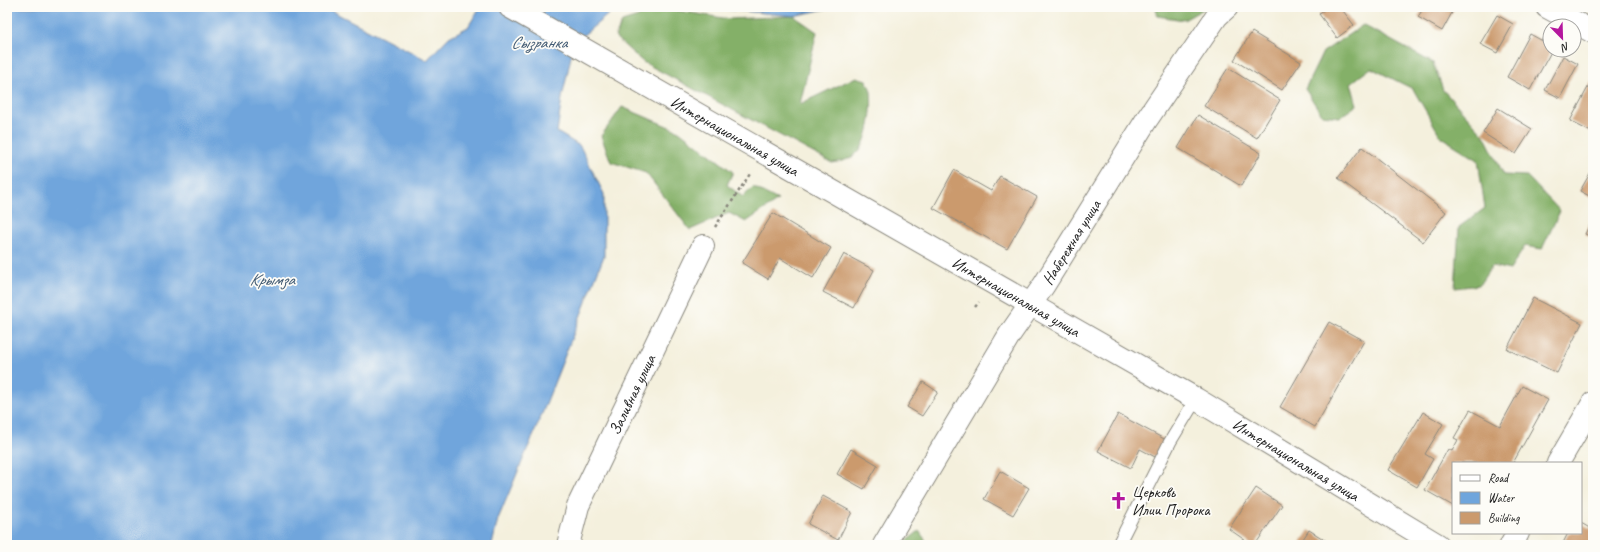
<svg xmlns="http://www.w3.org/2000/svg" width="1600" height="552" font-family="Caveat,sans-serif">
	<rect width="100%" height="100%" fill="#fdfcf7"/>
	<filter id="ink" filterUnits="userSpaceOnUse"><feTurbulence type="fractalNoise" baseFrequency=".025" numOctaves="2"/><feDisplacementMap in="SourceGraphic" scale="8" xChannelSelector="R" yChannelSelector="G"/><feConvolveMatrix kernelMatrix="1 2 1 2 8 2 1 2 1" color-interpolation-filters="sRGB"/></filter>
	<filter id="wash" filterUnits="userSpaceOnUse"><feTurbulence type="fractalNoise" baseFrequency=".012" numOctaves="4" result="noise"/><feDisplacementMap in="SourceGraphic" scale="16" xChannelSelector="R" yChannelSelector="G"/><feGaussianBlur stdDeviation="0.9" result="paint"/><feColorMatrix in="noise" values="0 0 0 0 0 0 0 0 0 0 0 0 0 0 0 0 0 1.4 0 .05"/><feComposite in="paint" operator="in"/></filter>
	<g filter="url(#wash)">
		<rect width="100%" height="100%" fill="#f4f0dd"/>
		<g fill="#84b067" stroke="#506642">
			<path d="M655 7 729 19 794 16 817 32 800 104 856 77 866 80C868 84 870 87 871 92 873 107 869 141 858 152 850 160 843 161 832 163L643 62 615 37 622 22 638 17Z"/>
			<path d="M1156 7H1207L1184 20 1157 16Z"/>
			<path d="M1363 25 1433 63 1443 90 1484 135 1504 175 1527 176 1560 211 1542 249 1525 246 1510 270 1492 266 1479 285 1455 288 1459 227 1485 208 1478 160 1441 137 1413 89 1371 68 1351 83 1357 105 1340 117 1322 115 1305 89 1323 52Z"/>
			<path d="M622 107 679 131 733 172 727 185 743 197 753 187 778 200 746 222 729 213 690 230 646 173 611 162 601 136Z"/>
			<path d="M919 531 929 545H905V542Z"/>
		</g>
		<g fill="#6fa5dc" stroke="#46607c">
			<path d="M7 7H324L427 60 449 37 468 27 480 7H617L574 43 562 98 557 132 580 146 604 194V256L540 419 498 519 492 545H7Z"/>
			<path d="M701 7H834L794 16Z"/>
		</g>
		<g id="blocks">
			<g fill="#cb9a6d">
				<path d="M1327 7H1340L1354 25 1337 38 1319 14Z"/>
				<path d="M1424 7H1455L1442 31 1418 17Z"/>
				<path d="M1497 15 1513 24 1497 53 1480 44Z"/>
				<path d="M1252 32 1301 62 1282 90 1234 60Z"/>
				<path d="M1530 34 1550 45V50H1552L1530 90 1507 77Z"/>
				<path d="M1563 56 1578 64 1560 98 1545 90Z"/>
				<path d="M1228 68 1280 100 1257 138 1204 106Z"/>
				<path d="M1593 78V133L1570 121Z"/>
				<path d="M1498 108 1532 129 1516 154 1483 133Z"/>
				<path d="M1198 115 1261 153 1241 186 1178 148Z"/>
				<path d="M1362 147 1446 212 1423 242 1338 178Z"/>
				<path d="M1593 168V198L1580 191Z"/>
				<path d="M954 170 991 191 1000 176 1037 197 1007 249 933 208Z"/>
				<path d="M773 213 831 248 813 278 780 258 768 279 742 263Z"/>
				<path d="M1593 218V238L1585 234Z"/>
				<path d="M844 254 874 270 854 308 823 292Z"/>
				<path d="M1533 298 1582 323 1557 373 1507 349Z"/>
				<path d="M1329 322 1364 341 1315 427 1280 407Z"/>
				<path d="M923 382 938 392 922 416 907 407Z"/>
				<path d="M1522 386 1548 400 1513 463H1453V506L1425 490 1448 449 1452 451 1458 440 1454 438 1470 410 1500 426Z"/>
				<path d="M1423 412 1443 424 1425 454 1433 459 1417 487 1388 470Z"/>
				<path d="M1118 414 1166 440 1157 458 1140 449 1131 468 1098 451Z"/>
				<path d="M851 449 878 465 864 489 837 474Z"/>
				<path d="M1000 471 1029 488 1013 515 984 499Z"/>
				<path d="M1256 488 1282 505 1255 545H1252L1229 529Z"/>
				<path d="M823 496 852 512 838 540 808 524Z"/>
				<path d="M1581 523 1593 530V545H1562L1568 533H1581Z"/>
				<path d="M1309 530 1333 545H1299Z"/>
			</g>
		</g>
	</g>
	<g filter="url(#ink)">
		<use href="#blocks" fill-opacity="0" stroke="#88867c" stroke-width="1"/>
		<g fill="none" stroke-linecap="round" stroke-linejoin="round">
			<defs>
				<path id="service" d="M1118 545 1170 442 1196 399"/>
				<g id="minor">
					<path d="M1547 7 1593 32"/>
					<path id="s1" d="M568 545 578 506 703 246"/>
					<path id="s2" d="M884 545 1010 334 1044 285 1147 119 1217 16 1227 7"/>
				</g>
				<g id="primary">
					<path id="s3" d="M510 7 1196 399 1438 545"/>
					<path d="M1558 463 1593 403"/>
					<path d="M1511 545 1518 533"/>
				</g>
			</defs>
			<use href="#service" stroke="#88867c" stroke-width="14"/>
			<use href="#minor" stroke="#88867c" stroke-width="24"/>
			<use href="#primary" stroke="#88867c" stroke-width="24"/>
			<g stroke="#88867c" stroke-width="2.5" stroke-dasharray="3 3" stroke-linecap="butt">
				<path d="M715 227 750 174"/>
				<path d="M975 307 979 302"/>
			</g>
			<use href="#service" stroke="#fff" stroke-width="12"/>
			<use href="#minor" stroke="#fff" stroke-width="22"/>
			<use href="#primary" stroke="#fff" stroke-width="22"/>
		</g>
	</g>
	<defs>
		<symbol id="church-bare" viewBox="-9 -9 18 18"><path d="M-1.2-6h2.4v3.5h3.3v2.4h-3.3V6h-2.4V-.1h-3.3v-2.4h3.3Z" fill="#b5179e" stroke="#fdfcf7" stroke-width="2.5" paint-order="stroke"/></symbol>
	</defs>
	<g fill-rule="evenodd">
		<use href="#church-bare" x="1106" y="488" width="25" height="25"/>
	</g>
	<g text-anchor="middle" stroke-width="3.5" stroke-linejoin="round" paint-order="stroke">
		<g font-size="16" fill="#1c1c1c" stroke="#fdfcf7">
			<text dy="6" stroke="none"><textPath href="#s3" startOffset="259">Интернациональная улица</textPath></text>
			<text dy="6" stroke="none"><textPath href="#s2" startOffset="356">Набережная улица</textPath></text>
			<text dy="6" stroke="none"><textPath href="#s3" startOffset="583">Интернациональная улица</textPath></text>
			<text dy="6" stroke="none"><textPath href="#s1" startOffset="164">Заливная улица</textPath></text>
			<text dy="6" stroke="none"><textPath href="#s3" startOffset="907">Интернациональная улица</textPath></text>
		</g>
		<g font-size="16" fill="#1c1c1c" stroke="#fdfcf7" text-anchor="start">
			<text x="1132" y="497">Церковь<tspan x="1132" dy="18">Илии Пророка</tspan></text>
		</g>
		<g font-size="17" font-style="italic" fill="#415a72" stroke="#fdfcf7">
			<text x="539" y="48">Сызранка</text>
			<text x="272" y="285">Крымза</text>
		</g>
	</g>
	<rect width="1600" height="552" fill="none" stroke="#fdfcf7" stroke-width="24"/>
	<rect x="1452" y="462" width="130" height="72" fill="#fdfcf7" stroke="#a3a29f"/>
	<rect x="1460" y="475" width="20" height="6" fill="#ffffff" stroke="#a3a29f"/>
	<text x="1488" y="482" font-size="12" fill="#1c1c1c">Road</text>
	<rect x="1460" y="492" width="20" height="12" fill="#6fa5dc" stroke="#a3a29f"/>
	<text x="1488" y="502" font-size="12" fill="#1c1c1c">Water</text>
	<rect x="1460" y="512" width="20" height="12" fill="#cb9a6d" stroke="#a3a29f"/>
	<text x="1488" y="522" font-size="12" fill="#1c1c1c">Building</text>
	<g transform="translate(1562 38) rotate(157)"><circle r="19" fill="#fdfcf7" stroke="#a3a29f"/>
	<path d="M0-3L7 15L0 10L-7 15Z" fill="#b5179e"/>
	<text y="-6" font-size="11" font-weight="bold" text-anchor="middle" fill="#1c1c1c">N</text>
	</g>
</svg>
